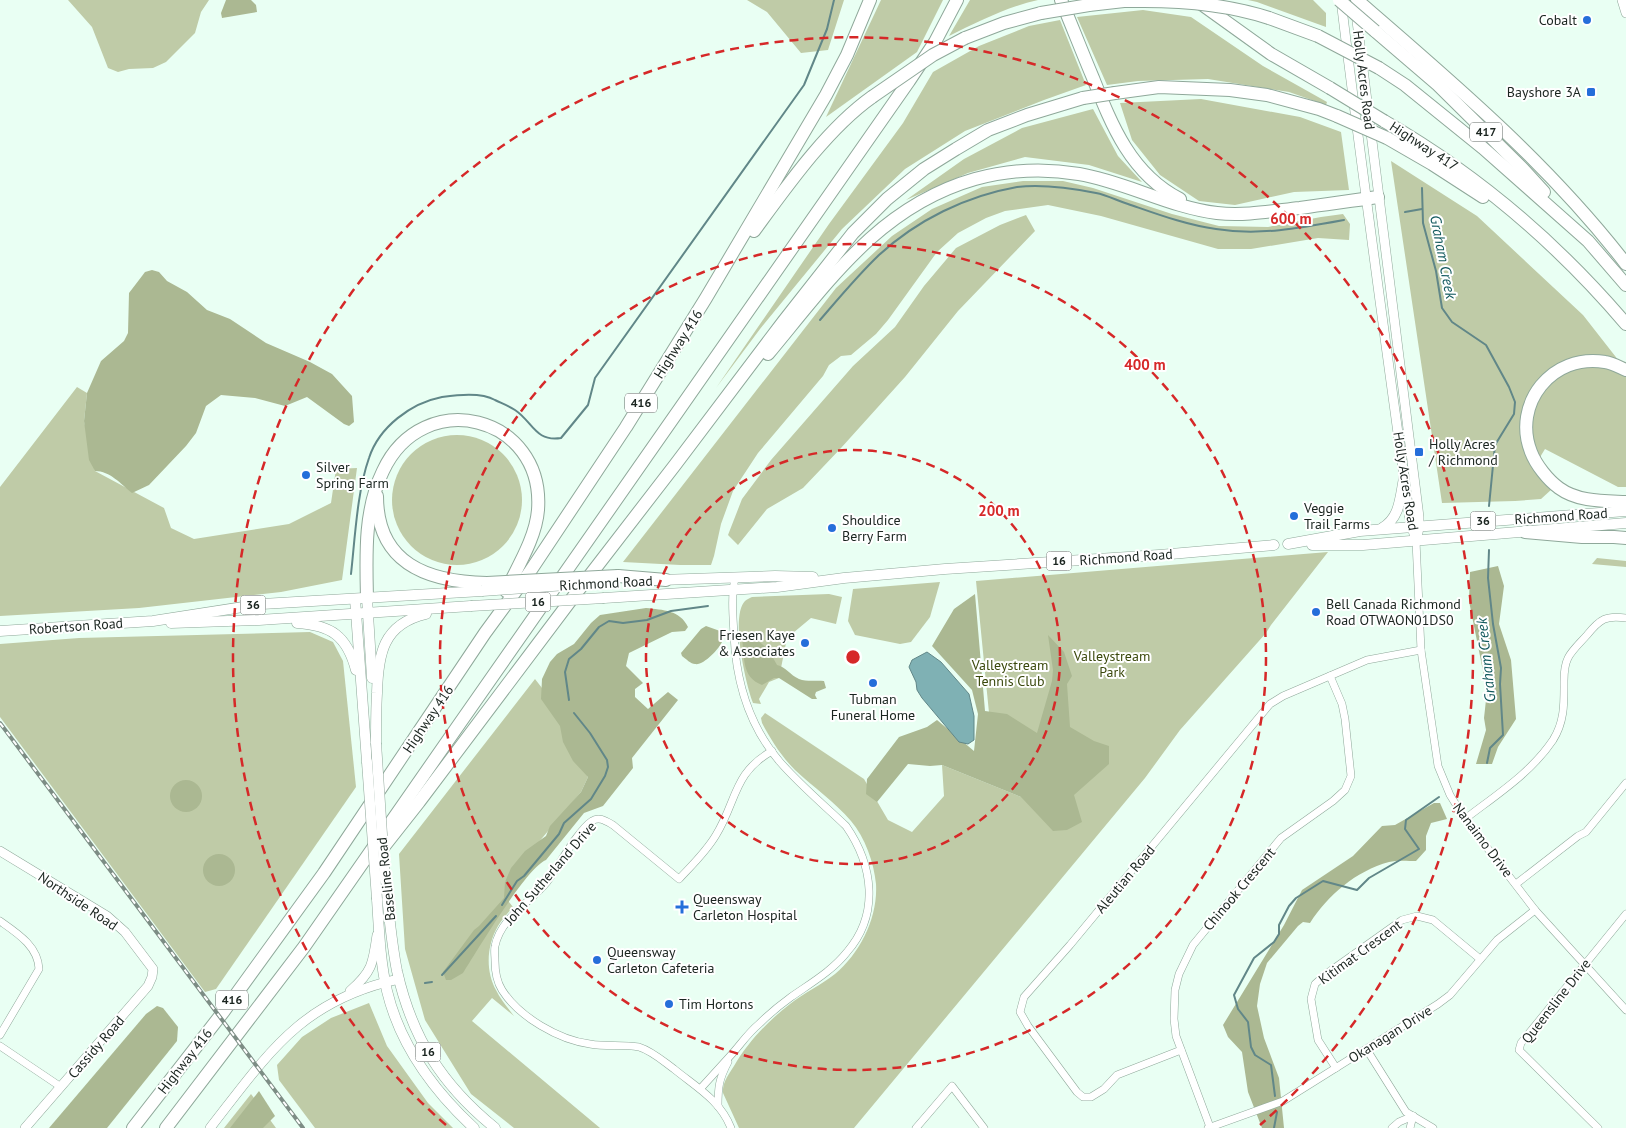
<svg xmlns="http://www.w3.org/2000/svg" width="1626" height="1128" font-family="'PT Sans',sans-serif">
	<rect width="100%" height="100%" fill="#e9fff3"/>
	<g fill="#bfcba7">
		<path d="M68 0H209L201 12 195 33 166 62 153 68 129 69 118 72 108 68 92 27Z"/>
		<path d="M747 0H844L828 50 801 53 767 12Z"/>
		<path d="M881 0H943L917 52 826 117Z"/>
		<path d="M970 0H1038C1007 7 978 22 949 36Z"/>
		<path d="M1248 0H1313L1326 13V27L1257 2Z"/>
		<path d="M1143 10 1191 17 1263 66 1327 102 1326 105 1289 92 1208 79 1138 81 1107 85 1077 17Z"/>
		<path d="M1060 20 1086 85 1044 100 965 131 905 169 842 229 760 329 716 388 829 224 903 123 933 72 979 46 1029 26Z"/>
		<path d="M1201 99 1300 117 1341 132 1349 190 1294 192 1235 205 1199 201 1160 175 1132 140 1120 103Z"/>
		<path d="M1093 109 1118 156 1142 182 1089 165 1025 157 968 173 906 200 964 159 1022 128Z"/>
		<path d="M1391 161 1477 216 1583 315 1626 370V487H1618L1545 449 1534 467 1552 489 1541 499 1515 501 1442 503Z"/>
		<path d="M1023 181H1063L1093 188 1172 214 1219 226 1268 227 1321 217 1343 214 1350 224 1349 240 1318 238 1251 249H1218L1101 216 1048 205 1005 211 986 218 958 233 937 252 888 320 876 334 851 355 841 356 829 365 823 376 758 453 733 491 721 524 714 556 711 565H680L623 562 836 288 892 236 932 209 982 187Z"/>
		<path d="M1026 215 1035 231 958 311 905 377 841 448 803 488 767 509 738 545 728 535 742 499 771 460 853 366 895 327 924 286 956 248 1000 225Z"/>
		<path d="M77 387 87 393 84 421 95 471 164 508 171 528 194 539 289 524 331 503 336 469 357 468 342 580 281 592 139 608 0 616V487Z"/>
		<circle cx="457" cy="500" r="65"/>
		<path d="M1328 552 1271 625 1266 633 1180 730 1145 778 854 1128H739L723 1093C722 1083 729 1074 734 1066 748 1042 769 1020 790 1004 804 993 821 985 835 974 860 953 878 918 876 884 874 863 865 837 851 821 835 802 813 787 795 770 781 756 771 740 762 723L761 718 765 713 864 779 888 820 912 832 944 796 942 765 1021 797 990 723 976 581Z"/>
		<path d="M1597 558 1626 561V567L1592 564Z"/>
		<path d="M940 582 930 617 911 642 900 644 855 635 848 621 853 589Z"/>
		<path d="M829 594 842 597 836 624 811 618 787 638 779 678 769 682 759 699 761 704 753 703C746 685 730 616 745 601 747 599 750 598 752 597Z"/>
		<path d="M310 632 333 642 343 661 356 787 216 989 205 992 0 717V644L79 638Z"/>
		<path d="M535 679 542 688 588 777 581 792 505 882V897L513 907C508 913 502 919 498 926 487 945 485 970 496 990 500 999 508 1008 514 1016L492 998 472 1021 600 1128H514L471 1094 425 1020 405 949 399 854Z"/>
		<path d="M369 1003 387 1046 428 1103 453 1128H315L279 1080 277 1065 302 1037 331 1018Z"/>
		<path d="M251 1094 276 1128H224Z"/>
	</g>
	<g fill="#abb892">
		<path d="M226 0H251L256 5 257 12 222 18 221 13Z"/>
		<path d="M152 270 159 272 167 281 187 292 207 310 230 319 266 343 310 362 332 374 352 396 354 422 349 426 344 424 307 397 285 406 255 398 221 395 206 406 196 433 186 446 149 485 132 493C121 484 110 471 95 471L89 460 84 421 87 393 101 361 124 341 128 333 129 293 142 276 145 272Z"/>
		<path d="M1498 566 1504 586 1499 624 1511 660 1516 719 1498 747 1492 764H1476L1486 730 1484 718 1487 691 1469 601 1470 572Z"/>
		<path d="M975 594 985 711 1007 714 1037 733 1052 681 1053 670 1048 635 1064 652 1072 676 1067 684 1070 727 1094 741 1109 746V764L1074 795 1082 822 1067 830 1053 831 1021 797 942 765 930 766 908 764 877 802 866 794 867 779 899 737 927 727 937 720 974 751 978 714 972 690 932 646 954 609Z"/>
		<path d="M646 608C663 610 680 610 688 627L685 631 672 632 629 653 626 666 643 683 635 689V697L648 709 668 692 678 700 632 758 633 768 603 806 584 813 546 860C526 868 477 951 463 973L451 980H446L443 972 474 930 479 926 504 898 505 882 511 868 525 851 546 836 550 826 581 792 588 777 573 761 563 742 560 726 541 699 542 679 550 662 557 654 574 644 591 623 600 615Z"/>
		<path d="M706 626 720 631C722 635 723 638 722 642 719 649 703 666 695 664 691 664 686 659 682 656L681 653 701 629Z"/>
		<path d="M749 633 768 649 777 665C786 667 790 675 799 679 807 682 816 680 824 681L826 688 816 692 815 695 817 699H812L779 678H774L762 685C741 677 745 657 742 639Z"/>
		<circle cx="186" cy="796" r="16"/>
		<path d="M1434 803H1440L1447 819 1431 823 1426 836V850L1416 861C1408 861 1397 860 1389 862 1356 871 1328 895 1310 923L1303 922 1298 926 1267 963 1260 984 1257 1006 1264 1038 1279 1078 1284 1128H1262L1248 1092 1242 1052 1228 1037 1223 1025 1284 925 1302 890 1353 856 1382 826 1395 825Z"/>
		<circle cx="219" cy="870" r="16"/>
		<path d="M157 1006 163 1008 178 1027 177 1041 107 1128H49L146 1014Z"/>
		<path d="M259 1091 275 1116 263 1128H230Z"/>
	</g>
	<path fill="#7fb1b4" stroke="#618788" d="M927 652 941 662 969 694 974 716V740L968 744 959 742 922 698 917 690 916 682 909 667 912 660Z"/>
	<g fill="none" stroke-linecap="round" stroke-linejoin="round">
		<g stroke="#618788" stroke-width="2">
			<path d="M1422 188 1423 223 1436 271 1442 308 1452 322 1486 345 1509 387 1515 402 1514 414 1495 445 1489 506"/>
			<path d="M1405 212 1422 209"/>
			<path d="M820 320C839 298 858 275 879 255 917 220 966 196 1017 187 1042 184 1071 188 1096 193 1107 195 1118 201 1128 204 1157 214 1186 225 1216 229 1259 236 1301 228 1344 220"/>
			<path d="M351 574C355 538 357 492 369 458 379 427 411 403 442 397 457 395 481 392 495 400 501 403 509 406 515 410 533 422 535 442 561 438L588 405 595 378 804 85 827 29 834 0"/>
			<path d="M569 700 565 672 569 659 581 649 599 627 609 621 623 623 647 620 671 611 708 606"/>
			<path d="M1487 763 1490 748 1503 735 1500 684 1501 668 1493 624 1488 578 1489 550"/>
			<path d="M502 905 517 881 524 876 559 834 564 823 591 799 605 776 608 767 607 760 590 733 574 713"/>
			<path d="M442 975 496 916"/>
			<path d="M425 983 432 982"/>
			<path d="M1275 1096 1271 1065 1255 1055 1251 1047 1248 1022 1238 1009 1234 995 1254 958 1274 942 1279 934V925L1289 906 1296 898 1323 881 1357 890 1369 878 1419 849 1405 829 1406 820 1439 797"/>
			<path d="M1274 1128 1277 1112"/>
		</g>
		<defs>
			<g id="street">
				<path d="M1416 541 1421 650 1438 766 1450 795 1465 819 1535 910 1626 1010"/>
				<path d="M1465 819C1496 795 1531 773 1553 740 1565 721 1564 702 1564 681 1564 674 1565 664 1568 658 1572 650 1581 642 1587 635 1600 619 1606 615 1626 618"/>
				<path d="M1516 884 1578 836 1586 832 1626 783"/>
				<path d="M0 921C17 933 38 946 39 969L0 1035"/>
				<path d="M0 1046 61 1087"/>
				<path d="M1181 1050 1117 1075 1104 1089 1091 1097H1083L1077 1092 1028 1026 1020 1012 1024 997 1070 945 1270 704 1283 696 1367 660 1421 650"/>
				<path d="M1367 1050 1406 1112 1433 1128"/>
				<path d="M1336 1068 1318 1040 1311 999 1315 984 1326 974 1402 920 1417 916 1433 920 1480 959"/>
				<path d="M701 1088C711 1077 721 1066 731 1055 741 1044 748 1033 759 1024 769 1014 780 1005 791 997 811 983 832 971 847 952 880 914 873 865 846 826 824 805 800 785 780 762 750 727 736 682 734 635 733 616 731 597 735 578"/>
				<path d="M718 1106C718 1087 719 1079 728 1062"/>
				<path d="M1210 1127 1176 1036 1174 1019 1175 990 1179 974 1193 945 1281 838 1333 801 1345 790 1351 776 1345 719 1342 704 1330 676"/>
				<path d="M731 1128C720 1100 696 1087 674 1069 663 1061 652 1051 639 1047 623 1044 606 1047 590 1044 559 1040 519 1017 502 990 497 982 495 970 495 961 495 956 494 950 495 946 501 917 530 903 547 882 558 867 578 830 592 821 599 816 606 821 613 825L679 879C692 865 706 852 716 835 737 801 733 773 772 751"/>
				<path d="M916 1128 952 1086 984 1128"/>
				<path d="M1208 1128 1283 1101 1438 1004 1450 995 1497 940 1535 910"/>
				<path d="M1392 1128 1399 1122 1413 1116"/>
				<path d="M1410 1128 1413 1116"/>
				<path d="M1598 1128 1519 1050 1521 1043 1626 914"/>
			</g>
			<g id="secondary">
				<path d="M1341 0C1362 174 1386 347 1410 520L1416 541"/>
				<path d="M1622 0 1626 13"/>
				<path d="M1356 13 1419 517V526L1418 533"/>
				<path d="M0 851 107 916 125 932 153 969 152 977 148 986 25 1128"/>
				<path d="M350 991C372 972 373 964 377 935"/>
				<path d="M210 1128C268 1054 301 1000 399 979"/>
			</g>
			<g id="primary">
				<path d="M1382 528C1400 518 1400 498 1404 478"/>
				<path d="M1288 544 1360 531 1626 511"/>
				<path d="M1312 545H1363L1626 523"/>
				<path d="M660 580 775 576 813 577"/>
				<path d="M367 598 372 678"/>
				<path d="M604 598 777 587 844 578 945 569 1159 555 1274 545"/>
				<path d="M355 599 367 762"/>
				<path d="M171 623 259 620 471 606"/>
				<path d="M297 623C331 625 347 636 356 670"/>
				<path d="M0 631 153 621 262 604 482 591"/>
				<path d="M376 743C376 727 376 710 377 693 378 654 383 624 426 614"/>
				<path d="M385 880C389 910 391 941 397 971 412 1038 442 1085 495 1128"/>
				<path d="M377 899C379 930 380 961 387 991 400 1045 434 1091 474 1128"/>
			</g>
			<g id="highway">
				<path d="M1061 0C1072 26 1082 52 1093 78 1112 126 1131 174 1180 199"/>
				<path d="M1357 0C1452 82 1549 164 1626 264"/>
				<path d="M1200 3 1271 54 1330 88"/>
				<path d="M1089 5 1124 1H1144"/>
				<path d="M1269 18 1318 36"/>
				<path d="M1375 31 1438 85 1523 169 1544 192"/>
				<path d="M965 38 1004 23 1041 13"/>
				<path d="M1379 68 1405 85 1483 148 1588 241 1626 285"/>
				<path d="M1115 93 1159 87 1230 90 1267 95 1319 109 1337 116"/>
				<path d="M1384 121C1476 174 1557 243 1626 324"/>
				<path d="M1387 138 1432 164 1483 197"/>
				<path d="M754 231C787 186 827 129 872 97"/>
				<path d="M768 354C828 282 880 206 975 179 1008 170 1045 168 1079 174 1126 182 1169 207 1217 213 1245 216 1272 211 1300 208 1326 204 1352 201 1378 197"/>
				<path d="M1626 370C1619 367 1612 363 1605 362 1552 353 1512 404 1531 452 1536 465 1548 480 1559 488 1578 502 1604 501 1626 502"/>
				<path d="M377 496C377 564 428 582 487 583"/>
				<path d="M1525 532 1582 537H1614L1626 538"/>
				<path d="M618 576 666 580"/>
				<path d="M367 598C366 555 364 510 383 471 423 385 545 415 538 510 536 537 518 566 506 591"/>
				<path d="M378 854 419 802 577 592 675 465 783 322 853 233 887 199 924 169 956 149 988 130 1027 115 1083 98"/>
				<path d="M133 1128 224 1011 324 873 485 633 529 573 626 427 706 298 826 95 847 55 870 0"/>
				<path d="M166 1128 304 947 460 723 909 81 935 42 957 0"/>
			</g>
		</defs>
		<use href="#street" stroke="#8fa89a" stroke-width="8"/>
		<use href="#secondary" stroke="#8fa89a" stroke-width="10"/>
		<use href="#primary" stroke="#8fa89a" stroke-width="11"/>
		<use href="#highway" stroke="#8fa89a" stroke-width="14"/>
		<use href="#street" stroke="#fff" stroke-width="7"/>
		<use href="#secondary" stroke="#fff" stroke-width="9"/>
		<use href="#primary" stroke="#fff" stroke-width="10"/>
		<use href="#highway" stroke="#fff" stroke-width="12"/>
		<defs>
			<path id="rail" d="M0 723 303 1128"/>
		</defs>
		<use href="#rail" stroke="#7d8d85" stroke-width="4"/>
		<use href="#rail" stroke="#fff" stroke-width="2" stroke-dasharray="5.5" stroke-linecap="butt"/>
		<defs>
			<g id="primary-bridge">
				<path d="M482 591 580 584"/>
				<path d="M471 606 604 598"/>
				<path d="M376 743 385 880"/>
				<path d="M367 762 377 899"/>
			</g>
			<g id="highway-bridge">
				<path d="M1339 0 1375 31"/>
				<path d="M1144 1C1185 1 1229 5 1269 18"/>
				<path d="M1041 13 1089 5"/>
				<path d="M1318 36 1379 68"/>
				<path d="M1330 88 1384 121"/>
				<path d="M872 97 933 55 965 38"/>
				<path d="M1083 98 1115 93"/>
				<path d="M1337 116 1387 138"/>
				<path d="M487 583 618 576"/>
			</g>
		</defs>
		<use href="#primary-bridge" stroke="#8fa89a" stroke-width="11" stroke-linecap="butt"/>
		<use href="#highway-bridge" stroke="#8fa89a" stroke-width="14" stroke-linecap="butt"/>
		<use href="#primary-bridge" stroke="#fff" stroke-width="10"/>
		<use href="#highway-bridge" stroke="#fff" stroke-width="12"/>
	</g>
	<g fill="none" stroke="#d62828" stroke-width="2.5" stroke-dasharray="9 6">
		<circle cx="853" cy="657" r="207"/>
		<circle cx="853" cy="657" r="413"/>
		<path d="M446 1125A620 620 0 1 1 1260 1125"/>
	</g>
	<g fill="#256eda" stroke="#fff" stroke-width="2">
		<circle cx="1587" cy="20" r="5"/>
		<rect x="1586" y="87" width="10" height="10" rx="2.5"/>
		<rect x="1414" y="447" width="10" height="10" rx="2.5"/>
		<circle cx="306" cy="475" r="5"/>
		<circle cx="1294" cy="516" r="5"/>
		<circle cx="832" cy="528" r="5"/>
		<circle cx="1316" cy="612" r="5"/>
		<circle cx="805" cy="643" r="5"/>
		<circle cx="873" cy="683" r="5"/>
		<path d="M679.5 899.5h5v5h5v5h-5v5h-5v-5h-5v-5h5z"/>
		<circle cx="597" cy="960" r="5"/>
		<circle cx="669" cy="1004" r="5"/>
	</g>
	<g text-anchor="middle" stroke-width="4" stroke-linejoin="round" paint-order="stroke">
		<g fill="#fff" stroke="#5f6663" stroke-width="1">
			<rect x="1470" y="122.5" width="32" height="19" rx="4"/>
			<rect x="625" y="393.5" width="32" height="19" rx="4"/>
			<rect x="1470.5" y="511.5" width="25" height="19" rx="4"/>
			<rect x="1046.5" y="551.5" width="25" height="19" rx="4"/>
			<rect x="525.5" y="592.5" width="25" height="19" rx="4"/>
			<rect x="240.5" y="595.5" width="25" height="19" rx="4"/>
			<rect x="216" y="990.5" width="32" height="19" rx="4"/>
			<rect x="415.5" y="1042.5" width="25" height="19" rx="4"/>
		</g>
		<g font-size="12" font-weight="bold" fill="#1b2520">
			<text x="1486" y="136">417</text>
			<text x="641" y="407">416</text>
			<text x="1483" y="525">36</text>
			<text x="1059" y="565">16</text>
			<text x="538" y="606">16</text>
			<text x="253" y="609">36</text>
			<text x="232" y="1004">416</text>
			<text x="428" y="1056">16</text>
		</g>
		<g font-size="14" fill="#1b2520" stroke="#fff" text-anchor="start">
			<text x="1577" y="25" text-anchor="end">Cobalt</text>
			<text x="1581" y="97" text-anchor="end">Bayshore 3A</text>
			<text x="1429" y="449">Holly Acres<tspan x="1429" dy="16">/ Richmond</tspan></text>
			<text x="316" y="472">Silver<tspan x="316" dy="16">Spring Farm</tspan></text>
			<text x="1304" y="513">Veggie<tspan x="1304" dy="16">Trail Farms</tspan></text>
			<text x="842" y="525">Shouldice<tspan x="842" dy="16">Berry Farm</tspan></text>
			<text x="1326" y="609">Bell Canada Richmond<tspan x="1326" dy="16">Road OTWAON01DS0</tspan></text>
			<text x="795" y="640" text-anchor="end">Friesen Kaye<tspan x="795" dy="16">&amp; Associates</tspan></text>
			<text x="873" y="704" text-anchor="middle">Tubman<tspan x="873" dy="16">Funeral Home</tspan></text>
			<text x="693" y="904">Queensway<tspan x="693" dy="16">Carleton Hospital</tspan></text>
			<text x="607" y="957">Queensway<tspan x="607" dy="16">Carleton Cafeteria</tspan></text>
			<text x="679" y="1009">Tim Hortons</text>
		</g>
		<g font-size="14" fill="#1b2520" stroke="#fff">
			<text transform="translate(1364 80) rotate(83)" y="5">Holly Acres Road</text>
			<text transform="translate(1424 146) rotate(33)" y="5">Highway 417</text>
			<text transform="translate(678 344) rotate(-58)" y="5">Highway 416</text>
			<text transform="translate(1406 481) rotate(81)" y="5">Holly Acres Road</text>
			<text transform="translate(1561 516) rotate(-4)" y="5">Richmond Road</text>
			<text transform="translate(1126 557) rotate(-4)" y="5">Richmond Road</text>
			<text transform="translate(606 583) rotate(-3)" y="5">Richmond Road</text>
			<text transform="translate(76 626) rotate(-4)" y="5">Robertson Road</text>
			<text transform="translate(428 719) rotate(-56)" y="5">Highway 416</text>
			<text transform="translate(1483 840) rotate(53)" y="5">Nanaimo Drive</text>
			<text transform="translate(550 873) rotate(-49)" y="5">John Sutherland Drive</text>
			<text transform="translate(386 879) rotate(-96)" y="5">Baseline Road</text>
			<text transform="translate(1125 879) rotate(-50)" y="5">Aleutian Road</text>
			<text transform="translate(1239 889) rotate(-50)" y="5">Chinook Crescent</text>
			<text transform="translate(78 901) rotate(34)" y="5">Northside Road</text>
			<text transform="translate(1360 952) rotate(-36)" y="5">Kitimat Crescent</text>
			<text transform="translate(1556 1001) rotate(-52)" y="5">Queensline Drive</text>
			<text transform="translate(1390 1034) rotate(-32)" y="5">Okanagan Drive</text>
			<text transform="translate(96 1047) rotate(-49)" y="5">Cassidy Road</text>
			<text transform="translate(185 1061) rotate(-52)" y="5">Highway 416</text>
		</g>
		<g font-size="14" fill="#3a480c" stroke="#fff">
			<text x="1112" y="661">Valleystream<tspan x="1112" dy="16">Park</tspan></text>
			<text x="1010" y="670">Valleystream<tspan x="1010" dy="16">Tennis Club</tspan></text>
		</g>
		<g font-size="15" font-style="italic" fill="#10585c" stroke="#fff">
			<text transform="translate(1443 257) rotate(79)" y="5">Graham Creek</text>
			<text transform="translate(1486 660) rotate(-96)" y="5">Graham Creek</text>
		</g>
	</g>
	<circle cx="853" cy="657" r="8" fill="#d62828" stroke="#fff" stroke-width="2.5"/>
	<g font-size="15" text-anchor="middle" font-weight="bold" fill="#d62828" stroke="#fff" stroke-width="4" stroke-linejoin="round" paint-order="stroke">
		<text x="1291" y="224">600 m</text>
		<text x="1145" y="370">400 m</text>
		<text x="999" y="516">200 m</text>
	</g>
</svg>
